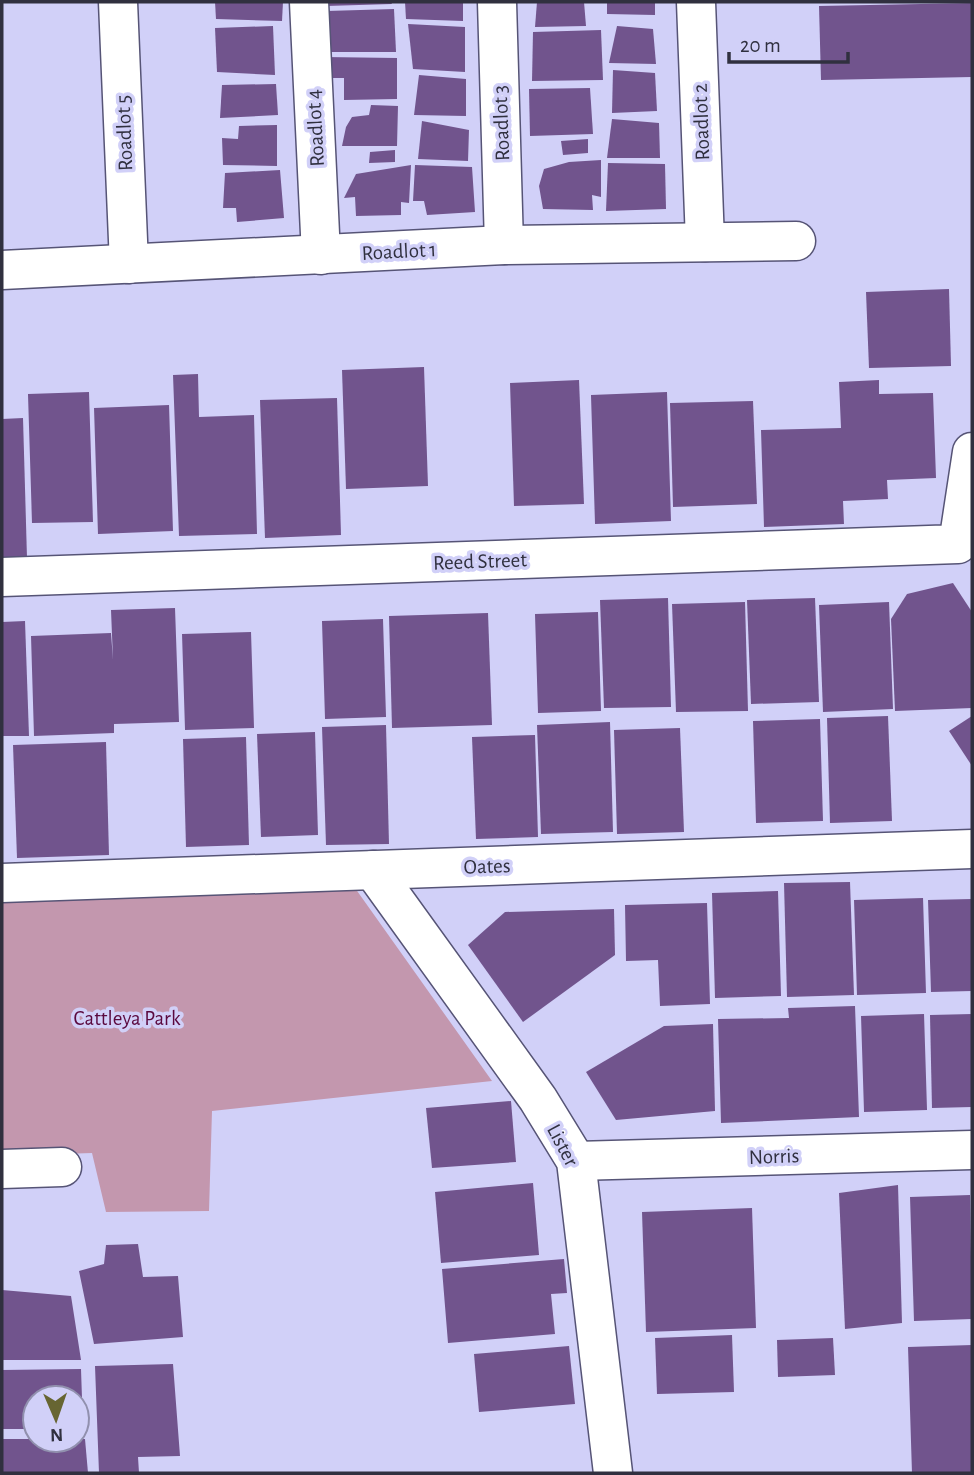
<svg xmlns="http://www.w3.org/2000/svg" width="974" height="1475" font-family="'Alegreya Sans',sans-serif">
	<rect width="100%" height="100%" fill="#d1d0f8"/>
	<path fill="#c397ae" d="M355 888 492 1081 212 1111 209 1211 106 1212 92 1153 2 1156V897Z"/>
	<g fill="#71548d">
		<path d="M215 2H283L282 21 216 19Z"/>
		<path d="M327 2H391L392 4 326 6Z"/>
		<path d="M405 2H463V21L406 19Z"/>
		<path d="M537 2H584L586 26 535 27Z"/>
		<path d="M607 2H655V15L607 14Z"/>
		<path d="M972 3V77L821 80 819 6Z"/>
		<path d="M394 9 396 52H327V11Z"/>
		<path d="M408 24 465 27V72L413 69Z"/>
		<path d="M273 26 275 75 217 72 215 28Z"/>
		<path d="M617 26 653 29 656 64 609 63Z"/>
		<path d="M601 30 603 80 532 81 533 32Z"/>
		<path d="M324 57 397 58V99L344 100V78H323Z"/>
		<path d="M613 70 655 73 657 111 612 113Z"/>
		<path d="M419 75 466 79V116L414 115Z"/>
		<path d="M276 84 278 115 220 118 222 85Z"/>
		<path d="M590 88 593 134 530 136 529 89Z"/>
		<path d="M371 105 398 106 397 146H342L346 127 352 117 369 115Z"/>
		<path d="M612 119 659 123 660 158H607Z"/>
		<path d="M422 121 469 130 468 161 418 159Z"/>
		<path d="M277 125V166L223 165 222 138 238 139 239 126Z"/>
		<path d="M588 139V153L563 155 561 141Z"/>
		<path d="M395 150V162L369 163 370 152Z"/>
		<path d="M601 160V197L592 195 593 210 543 209 539 186 544 169 569 162Z"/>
		<path d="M608 163 665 164 666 209 606 211Z"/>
		<path d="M411 165 409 203 401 202V215L356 216 355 197 344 198 356 174Z"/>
		<path d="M415 165 472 167 475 212 427 215 424 201H413Z"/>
		<path d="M280 170 284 218 237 222 236 208H223L225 173Z"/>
		<path d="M949 289 951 366 869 368 866 292Z"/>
		<path d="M424 367 428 486 346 489 342 370Z"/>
		<path d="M198 374 199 417 254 415 257 534 179 536 173 375Z"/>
		<path d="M579 380 584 504 514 506 510 383Z"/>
		<path d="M879 380V394L933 393 936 478 887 480 888 499 843 501 844 524 764 527 761 430 841 428 839 382Z"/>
		<path d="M89 392 93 522 32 523 28 394Z"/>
		<path d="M667 392 671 521 595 524 591 395Z"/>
		<path d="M337 398 341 535 265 538 260 400Z"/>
		<path d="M753 401 757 504 673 507 670 403Z"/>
		<path d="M169 405 173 531 98 534 94 408Z"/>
		<path d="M23 418 27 558 2 559V419Z"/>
		<path d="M953 583 972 612V708L895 711 891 619 907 594Z"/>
		<path d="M668 598 671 707 604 708 600 600Z"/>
		<path d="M815 598 819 702 751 704 747 600Z"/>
		<path d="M745 602 748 711 676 712 672 604Z"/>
		<path d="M889 602 893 709 823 712 819 605Z"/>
		<path d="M175 608 179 722 114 724V733L34 736 31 636 111 633 113 660 111 610Z"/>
		<path d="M598 612 601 711 538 713 535 614Z"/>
		<path d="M488 613 492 725 392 728 389 616Z"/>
		<path d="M383 619 386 717 325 719 322 621Z"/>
		<path d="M25 621 29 736H2V622Z"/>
		<path d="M251 632 254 728 185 730 182 634Z"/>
		<path d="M888 716 892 821 830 823 827 718Z"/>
		<path d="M972 716V766L949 731Z"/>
		<path d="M820 719 823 821 756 823 753 721Z"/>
		<path d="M610 722 613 832 541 834 537 725Z"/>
		<path d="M386 725 389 844 326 845 322 727Z"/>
		<path d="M680 728 684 832 617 834 614 730Z"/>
		<path d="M315 732 318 835 261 837 257 734Z"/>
		<path d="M535 735 538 837 476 839 472 737Z"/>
		<path d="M246 737 249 845 186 847 183 739Z"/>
		<path d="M106 742 109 855 17 858 13 745Z"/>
		<path d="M850 882 854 995 787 997 784 883Z"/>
		<path d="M778 891 781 996 715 998 712 893Z"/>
		<path d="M923 898 926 993 857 995 854 900Z"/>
		<path d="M972 899V991L931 992 928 900Z"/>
		<path d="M707 903 710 1004 660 1006 658 960 626 961 625 905Z"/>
		<path d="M614 909 615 955 523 1022 468 945 505 912Z"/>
		<path d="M855 1006 859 1117 721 1123 718 1019 789 1018 788 1008Z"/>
		<path d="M924 1014 927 1110 864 1112 861 1016Z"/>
		<path d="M972 1014V1107L932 1108 930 1015Z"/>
		<path d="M713 1024 715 1111 616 1120 586 1072 664 1026Z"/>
		<path d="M511 1101 516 1162 432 1168 426 1108Z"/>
		<path d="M533 1183 539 1255 441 1263 435 1192Z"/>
		<path d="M898 1185 902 1323 845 1329 839 1193Z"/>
		<path d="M970 1195 972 1319 914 1321 910 1197Z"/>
		<path d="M752 1208 756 1328 646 1332 642 1212Z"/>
		<path d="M138 1244 143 1277 178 1276 183 1337 94 1344 79 1271 104 1264 106 1245Z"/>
		<path d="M564 1259 567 1293 551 1294 555 1334 448 1343 442 1269Z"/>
		<path d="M2 1290 71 1296 81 1360H2Z"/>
		<path d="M732 1335 734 1392 657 1394 655 1338Z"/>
		<path d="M833 1338 835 1375 778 1377 777 1340Z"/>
		<path d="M972 1345V1473H912L908 1347Z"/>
		<path d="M569 1346 575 1404 479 1412 474 1354Z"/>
		<path d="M173 1364 180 1456 138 1457 139 1473H99L95 1366Z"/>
		<path d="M81 1369 83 1428H77V1398H35V1429H2V1370Z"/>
		<path d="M2 1439H85L88 1473H2Z"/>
	</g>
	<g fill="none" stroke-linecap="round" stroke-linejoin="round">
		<defs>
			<g id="minor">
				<path d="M118 2 129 264"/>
				<path d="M309 2 321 255"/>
				<path d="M497 2 504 245"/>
				<path d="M696 2 705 242"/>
				<path d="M2 270 504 245 796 241"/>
				<path d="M373 870 538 1099 576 1161 613 1473"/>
				<path d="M2 883 972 849"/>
				<path d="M576 1161 972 1150"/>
				<path d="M2 1169 62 1167"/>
			</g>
			<path id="tertiary" d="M2 577 958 544 972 452"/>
		</defs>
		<use href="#minor" stroke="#565476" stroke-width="41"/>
		<use href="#tertiary" stroke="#565476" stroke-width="41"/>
		<use href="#minor" stroke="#fff" stroke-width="38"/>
		<use href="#tertiary" stroke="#fff" stroke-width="38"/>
	</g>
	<g text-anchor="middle" stroke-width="7" stroke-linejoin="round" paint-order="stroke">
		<g font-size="21" fill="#30303f" stroke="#d1d0f8">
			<text transform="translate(701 122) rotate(-92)" y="7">Roadlot 2</text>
			<text transform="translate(501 123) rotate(-92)" y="7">Roadlot 3</text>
			<text transform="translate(315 128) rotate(-93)" y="7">Roadlot 4</text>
			<text transform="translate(124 133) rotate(-92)" y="7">Roadlot 5</text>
			<text transform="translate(399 251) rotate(-3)" y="7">Roadlot 1</text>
			<text transform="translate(480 561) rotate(-2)" y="7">Reed Street</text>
			<text transform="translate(487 866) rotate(-2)" y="7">Oates</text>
			<text transform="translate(563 1145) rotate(62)" y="7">Lister</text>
			<text transform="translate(774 1156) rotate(-2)" y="7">Norris</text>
		</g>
		<g font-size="21" fill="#5a083e" stroke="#d1d0f8">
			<text x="127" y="1025">Cattleya Park</text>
		</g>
	</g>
	<rect width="974" height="1475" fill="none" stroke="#30303f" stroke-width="7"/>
	<g transform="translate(56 1419) rotate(178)"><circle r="33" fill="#d1d0f8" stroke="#9190ae" stroke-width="2"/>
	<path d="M0-5L12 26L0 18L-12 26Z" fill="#676532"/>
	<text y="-10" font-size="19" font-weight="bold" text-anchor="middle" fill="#30303f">N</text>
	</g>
	<path d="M729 52v10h119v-10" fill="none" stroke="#30303f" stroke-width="3.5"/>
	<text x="740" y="52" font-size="21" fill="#30303f" stroke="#d1d0f8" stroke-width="5" paint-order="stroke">20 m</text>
</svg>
